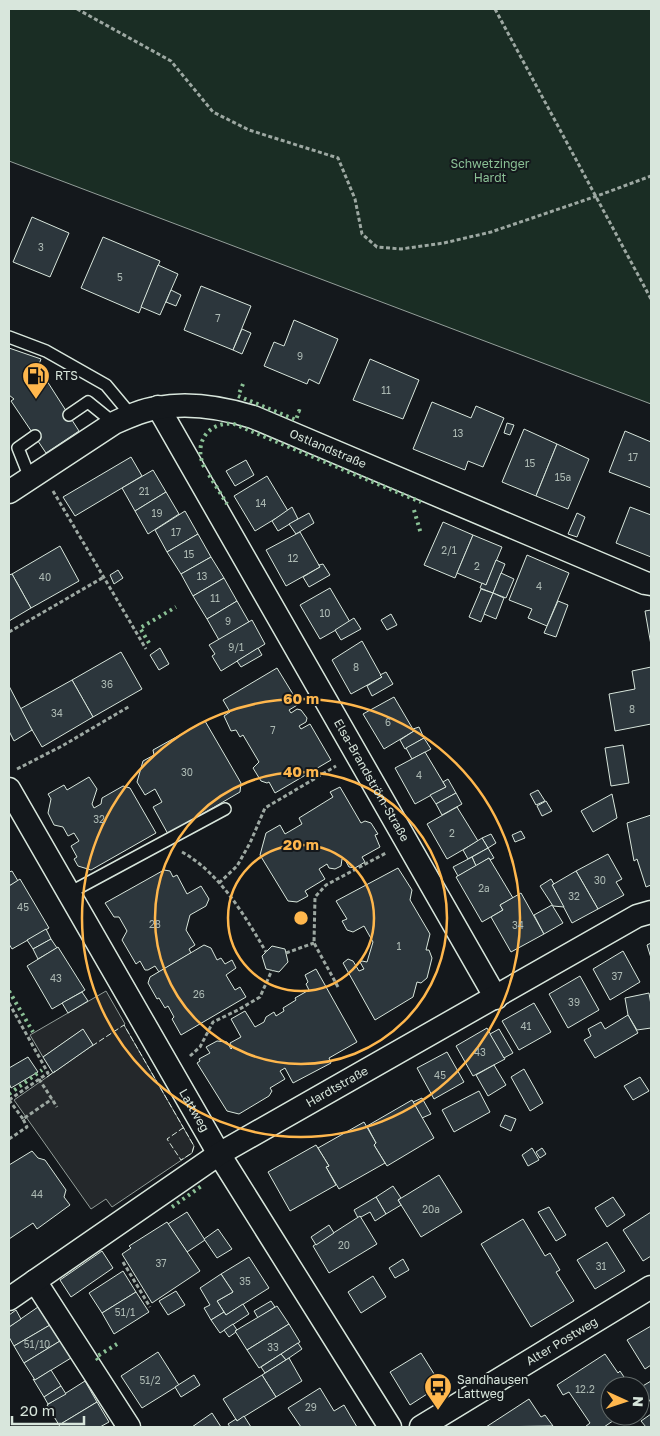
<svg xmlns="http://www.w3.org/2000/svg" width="660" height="1436" font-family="'Golos Text',sans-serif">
	<rect width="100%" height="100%" fill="#14181c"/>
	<path fill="#1a2d24" stroke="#939e99" d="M9 9H651V404L9 161Z"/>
	<path fill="#24282b" stroke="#939e99" d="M106 991 125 1024 124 1025 194 1146 192 1153 112 1207 106 1199 91 1209 14 1100 93 1045 82 1030 43 1057 30 1035Z"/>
	<g fill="#2c363c" stroke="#d8e6dc">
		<path d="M32 217 69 233 50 277 13 262Z"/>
		<path d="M103 237 160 261 139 313 81 288Z"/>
		<path d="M158 265 178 274 160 315 141 307Z"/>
		<path d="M201 286 251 306 233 350 184 330Z"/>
		<path d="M171 290 181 295 176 306 166 302Z"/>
		<path d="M294 320 338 339 319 384 309 379 307 384 264 366 274 342 284 346Z"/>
		<path d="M242 329 251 333 242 354 233 350Z"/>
		<path d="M9 348 41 359 38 367 79 431 46 453 11 401 14 399 9 395Z"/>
		<path d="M370 359 419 380 403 419 353 400Z"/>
		<path d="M432 402 471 418 476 406 504 418 483 467 468 461 465 470 413 449Z"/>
		<path d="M507 423 514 425 510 435 504 433Z"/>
		<path d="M524 429 557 444 536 496 502 482Z"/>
		<path d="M625 431 651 442V488L609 472Z"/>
		<path d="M557 444 589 459 568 509 536 496Z"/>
		<path d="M131 457 142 476 75 516 63 497Z"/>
		<path d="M246 460 254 475 235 486 226 471Z"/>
		<path d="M153 470 166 492 135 511 122 488Z"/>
		<path d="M267 476 288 511 255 531 234 496Z"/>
		<path d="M166 492 179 514 148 534 135 511Z"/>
		<path d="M292 507 298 519 278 531 272 521Z"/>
		<path d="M630 507 651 515V557L616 543Z"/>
		<path d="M185 511 198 534 167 552 155 530Z"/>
		<path d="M309 513 314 523 296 534 289 524Z"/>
		<path d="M577 513 585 517 577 537 568 534Z"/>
		<path d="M443 522 473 535 455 578 424 565Z"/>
		<path d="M300 532 320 567 286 586 266 550Z"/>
		<path d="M198 534 211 557 181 574 167 552Z"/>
		<path d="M473 535 502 547 486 585 457 573Z"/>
		<path d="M60 546 79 581 31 608 12 574Z"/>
		<path d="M527 555 569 573 547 626 528 618 532 609 509 600Z"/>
		<path d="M211 557 224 578 193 596 181 574Z"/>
		<path d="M496 560 505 564 493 593 480 588 482 583 486 585Z"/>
		<path d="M323 564 330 575 309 587 303 577 320 567 319 565Z"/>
		<path d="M118 570 123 578 114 584 110 575Z"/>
		<path d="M501 573 514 579 506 598 493 593Z"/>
		<path d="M12 574 31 608 9 621V575Z"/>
		<path d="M224 578 237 601 207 619 193 596Z"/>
		<path d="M330 588 350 622 320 639 300 605Z"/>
		<path d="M481 589 493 593 481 622 469 617Z"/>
		<path d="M493 593 504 598 496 619 484 614Z"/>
		<path d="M237 601 249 622 219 640 207 619Z"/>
		<path d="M558 601 568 605 556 637 544 633Z"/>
		<path d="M651 610V645L645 611Z"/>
		<path d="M391 614 397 625 387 630 381 620Z"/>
		<path d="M354 618 361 629 341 640 335 630Z"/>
		<path d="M252 620 265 644 221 671 212 656 215 654 209 645Z"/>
		<path d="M362 641 382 677 351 694 332 660Z"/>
		<path d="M160 648 169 664 159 670 150 655Z"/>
		<path d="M258 648 262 655 241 667 237 661Z"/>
		<path d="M121 652 142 689 93 717 72 680Z"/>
		<path d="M651 667V724L615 731 609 694 635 689 632 671Z"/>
		<path d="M277 668 299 704 289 710 291 713 297 709 301 710 307 718 306 722 299 726 301 729 310 724 331 760 275 793 269 782 267 783 261 781 253 768 259 762 243 735 240 737 236 730 231 731 224 716 230 712 223 700Z"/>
		<path d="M386 672 393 684 372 696 367 686 382 677 380 675Z"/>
		<path d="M72 680 93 717 42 747 20 709Z"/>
		<path d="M9 686 32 730 14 741 9 731Z"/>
		<path d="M394 697 414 731 384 749 363 714Z"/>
		<path d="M205 721 241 783 240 792 168 834 153 807 162 802 155 789 145 795 137 782 143 761 154 755 153 750Z"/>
		<path d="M419 727 424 738 405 749 400 740 414 731 413 729Z"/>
		<path d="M424 738 431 749 412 759 406 748Z"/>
		<path d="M623 745 629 783 611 786 605 748Z"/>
		<path d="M425 752 446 787 415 804 395 768Z"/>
		<path d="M89 777 97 789 92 804 94 808 101 804 102 798 123 786 130 788 156 833 91 870 78 866 74 859 77 857 71 846 79 841 74 833 68 836 63 827 54 825 48 813 51 799 48 794 64 785 67 790Z"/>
		<path d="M448 779 456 793 436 804 430 795 446 787 443 782Z"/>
		<path d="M340 787 361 823 365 821 371 823 378 834 375 835 380 847 362 857 365 862 355 868 349 867 344 858 342 859 341 866 335 869 329 868 327 864 319 869 325 879 305 891 308 896 297 902 288 901 260 855 266 833 280 825 285 834 302 824 299 818 333 797 330 792Z"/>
		<path d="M538 790 545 801 536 805 530 794Z"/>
		<path d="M456 793 462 804 442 815 436 804Z"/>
		<path d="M612 794 617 818 593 832 581 811Z"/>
		<path d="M546 801 552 811 542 816 537 806Z"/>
		<path d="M457 807 478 841 447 859 427 824Z"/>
		<path d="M651 815V885L646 887 637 859 634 861 627 823Z"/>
		<path d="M521 831 525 838 515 842 512 835Z"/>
		<path d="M491 834 496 843 488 848 482 838Z"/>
		<path d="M482 838 488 848 468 859 463 850Z"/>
		<path d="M488 848 494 858 490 860 489 858 476 866 472 857Z"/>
		<path d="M608 854 622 879 616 882 624 895 598 909 576 871Z"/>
		<path d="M472 857 476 866 458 876 453 867Z"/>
		<path d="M489 858 513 898 500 905 503 910 482 922 456 877Z"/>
		<path d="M398 868 412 890 410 900 430 934 426 950H429L432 958 427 978 421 983 417 982 413 997 375 1020 343 963 348 959 353 961 359 971 364 969 360 962 362 961 367 962 373 942 364 926 353 932 347 930 342 921 347 919 336 901Z"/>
		<path d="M164 870 170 871 173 877 177 875 187 894 201 886 209 899 206 906 190 915 186 930 195 945 189 949 191 953 159 972 155 966 148 970H145L140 961 136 964 122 940 127 931 119 917H114L105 903Z"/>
		<path d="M12 871 18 881 9 886V872Z"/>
		<path d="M576 871 598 909 572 923 552 885Z"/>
		<path d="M20 879 49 928 12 949 9 944V886Z"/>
		<path d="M551 879 554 884 552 885 564 907 553 906 540 886Z"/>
		<path d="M521 893 544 934 511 952 491 917 503 910 500 905Z"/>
		<path d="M552 905 563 923 544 934 534 915Z"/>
		<path d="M46 929 51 939 33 949 27 940Z"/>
		<path d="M51 939 57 948 38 959 33 949Z"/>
		<path d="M651 943V958L647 945Z"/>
		<path d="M204 945 211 948 217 960 221 958 225 964 232 960 236 968 226 975 235 990 240 987 246 997 181 1035 172 1019 174 1017 168 1006 165 1008 159 998 157 999 148 983 150 977Z"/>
		<path d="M272 946 285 949 288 962 279 972 266 969 262 956Z"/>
		<path d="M58 947 85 990 52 1009 27 966Z"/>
		<path d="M623 951 640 982 610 1000 593 969Z"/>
		<path d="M316 969 357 1042 329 1058 331 1063 293 1083 285 1068 280 1071 285 1079 270 1088 272 1091 269 1096 239 1114 227 1111 197 1063 200 1061 199 1059 210 1053 206 1047 217 1041 227 1042 231 1049 232 1048 230 1043 241 1037 231 1019 245 1011 255 1027 264 1022 266 1017 274 1012 276 1016 284 1011 283 1008 296 1000 295 998 309 990 306 984 308 982 305 975Z"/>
		<path d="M580 976 599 1010 568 1028 549 994Z"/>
		<path d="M82 992 88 1001 68 1013 62 1003Z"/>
		<path d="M649 993 651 1005V1028L637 1030 628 1015 625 998Z"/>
		<path d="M534 1003 551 1032 519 1050 502 1021Z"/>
		<path d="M628 1015 638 1033 595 1058 584 1040 591 1036 588 1029 601 1022 605 1029Z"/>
		<path d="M487 1028 505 1059 473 1076 456 1046Z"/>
		<path d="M83 1029 93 1045 53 1073 43 1057Z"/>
		<path d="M499 1029 513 1053 504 1058 490 1034Z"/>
		<path d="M447 1052 464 1082 434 1099 417 1068Z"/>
		<path d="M28 1057 38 1072 11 1088 9 1083V1068Z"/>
		<path d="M494 1065 506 1085 488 1096 476 1075Z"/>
		<path d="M524 1069 543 1103 530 1111 511 1077Z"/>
		<path d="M640 1077 649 1091 633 1100 624 1086Z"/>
		<path d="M479 1091 490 1112 454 1132 442 1110Z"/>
		<path d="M422 1098 431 1114 422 1118 413 1102Z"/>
		<path d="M412 1100 434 1138 387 1166 374 1145 376 1143 367 1126Z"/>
		<path d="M505 1115 516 1119 511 1131 500 1126Z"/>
		<path d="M364 1122 376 1143 374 1145 385 1163 339 1189 326 1167 329 1166 318 1148Z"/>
		<path d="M316 1145 329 1166 326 1167 336 1185 290 1211 268 1172Z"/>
		<path d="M532 1148 539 1160 528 1166 522 1155Z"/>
		<path d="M542 1148 546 1154 540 1158 536 1152Z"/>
		<path d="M32 1151 38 1158 45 1160 66 1190 64 1197 70 1205 37 1229 33 1223 9 1239V1165Z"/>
		<path d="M439 1175 462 1212 421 1237 398 1200Z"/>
		<path d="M393 1186 401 1198 398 1200 401 1205 386 1214 376 1197Z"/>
		<path d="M376 1197 386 1214 375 1221 370 1212 361 1217 360 1216 358 1218 354 1210Z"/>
		<path d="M613 1197 625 1215 607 1227 595 1208Z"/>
		<path d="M549 1207 566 1235 556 1241 538 1212Z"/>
		<path d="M187 1212 205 1240 187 1252 168 1224Z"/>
		<path d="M651 1212V1256L643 1261 623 1230Z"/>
		<path d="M360 1216 377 1244 329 1273 313 1246Z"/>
		<path d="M523 1219 545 1256 550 1253 560 1270 556 1272 574 1301 531 1327 481 1244Z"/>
		<path d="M167 1222 200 1271 152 1303 122 1254 131 1248 129 1246Z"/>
		<path d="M329 1225 334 1233 316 1245 311 1237Z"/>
		<path d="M218 1229 232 1249 217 1258 204 1239Z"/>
		<path d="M607 1242 625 1271 595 1289 577 1260Z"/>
		<path d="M102 1251 113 1268 71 1297 60 1280Z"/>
		<path d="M249 1257 269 1288 226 1315 217 1301 233 1292 221 1274Z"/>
		<path d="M403 1259 409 1270 395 1278 389 1268Z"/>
		<path d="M123 1271 136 1292 102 1313 89 1293Z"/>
		<path d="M221 1274 233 1292 217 1301 224 1312 211 1320 204 1308 210 1305 200 1288Z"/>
		<path d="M373 1276 386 1297 361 1313 348 1292Z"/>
		<path d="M176 1291 185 1305 168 1315 159 1301Z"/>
		<path d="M136 1292 149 1312 114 1334 102 1313Z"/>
		<path d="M271 1301 275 1307 258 1318 254 1311Z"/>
		<path d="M243 1304 249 1314 220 1333 211 1320 224 1312 226 1315Z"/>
		<path d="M277 1306 289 1324 247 1350 235 1331Z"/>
		<path d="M38 1307 50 1325 14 1346 9 1337V1327Z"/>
		<path d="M16 1310 21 1319 9 1327V1315Z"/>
		<path d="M233 1324 237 1330 235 1331 236 1332 229 1337 224 1330Z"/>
		<path d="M289 1324 300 1342 259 1368 247 1350Z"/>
		<path d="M50 1325 60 1341 24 1363 14 1346Z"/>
		<path d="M651 1326V1365L645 1369 627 1340Z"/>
		<path d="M60 1341 71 1358 35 1380 24 1363Z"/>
		<path d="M298 1343 302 1349 286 1360 281 1354Z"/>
		<path d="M158 1352 179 1385 142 1408 121 1376Z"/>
		<path d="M421 1353 441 1385 410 1405 390 1372Z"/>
		<path d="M281 1354 286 1360 265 1373 261 1367Z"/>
		<path d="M605 1354 618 1373 620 1371 628 1383 625 1385 626 1386H610V1416H620L604 1427H585L590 1423 569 1392 563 1395 557 1385Z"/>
		<path d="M289 1358 302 1381 276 1397 262 1375Z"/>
		<path d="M51 1370 61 1386 44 1397 33 1379 35 1380Z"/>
		<path d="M194 1375 200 1385 181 1397 175 1387Z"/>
		<path d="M262 1375 276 1397 237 1421 223 1399Z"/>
		<path d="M85 1381 97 1402 59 1425 47 1405Z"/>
		<path d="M651 1381V1403L641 1387Z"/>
		<path d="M61 1386 66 1394 48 1404 44 1397Z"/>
		<path d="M320 1388 334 1411 344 1405 357 1427H301L288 1408Z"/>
		<path d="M529 1399 541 1417 545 1415 553 1426 486 1427Z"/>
		<path d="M97 1402 109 1422 100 1427H60L59 1425Z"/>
		<path d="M212 1413 221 1427H192Z"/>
		<path d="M651 1414V1427H646L641 1421Z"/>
		<path d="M244 1416 251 1427H230L228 1424 236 1419 237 1421Z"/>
	</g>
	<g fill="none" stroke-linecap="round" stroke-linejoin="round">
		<defs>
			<g id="lane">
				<path d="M9 337 46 351 106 385 131 415"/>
				<path d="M69 415 88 402 114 423"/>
				<path d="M30 478 18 448 35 436"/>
				<path d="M69 893 225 809"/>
			</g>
			<g id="street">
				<path id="s1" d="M158 407 496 998"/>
				<path id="s2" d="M9 492 114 423C127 417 142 410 157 408 188 402 224 408 253 417L645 583 651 584"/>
				<path id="s3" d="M9 789 219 1154 390 1427"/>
				<path d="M35 1281 129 1427"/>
				<path id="s4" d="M9 1299 219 1154 637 916 651 912"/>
				<path id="s5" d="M421 1427 651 1287"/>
			</g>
		</defs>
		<use href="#lane" stroke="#d8e6dc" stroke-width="14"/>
		<use href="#street" stroke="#d8e6dc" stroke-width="25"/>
		<g stroke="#9da8a2" stroke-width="3" stroke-dasharray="4 2.5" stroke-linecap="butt">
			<path d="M77 9 171 61 213 112 249 130 338 158 355 199 362 234 377 247 401 249 444 243 491 232 597 196 651 176"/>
			<path d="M495 9 651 299"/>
			<path d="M53 491 146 649"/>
			<path d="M9 632 104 577"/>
			<path d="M17 769 62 746 130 706"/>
			<path d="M182 852C220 873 245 916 266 952"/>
			<path d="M219 883 237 866 250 843 265 808 336 766"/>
			<path d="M286 953 314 943"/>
			<path d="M338 987 314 943 315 897 326 885 386 853"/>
			<path d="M9 1003 48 1073 9 1100"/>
			<path d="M190 1056 200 1047 213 1022 238 1010 260 997 272 970"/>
			<path d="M39 1079 57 1107"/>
			<path d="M9 1100 23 1119"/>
			<path d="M9 1139 27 1127 23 1119 52 1099"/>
			<path d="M123 1262 150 1307"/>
		</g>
		<use href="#lane" stroke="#14181c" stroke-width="11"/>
		<use href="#street" stroke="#14181c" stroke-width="22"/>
		<g stroke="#8ac095" stroke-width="4" stroke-dasharray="2.5 4" stroke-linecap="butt">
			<path d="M243 384 238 396 296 420 299 411 304 413"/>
			<path d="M204 467C193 443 208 421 234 424L421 502"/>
			<path d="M209 475 227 504"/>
			<path d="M414 510 421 534"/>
			<path d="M149 643 140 628 176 607"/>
			<path d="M9 991 33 1032"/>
			<path d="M9 1094 42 1070"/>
			<path d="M172 1207 203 1185"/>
			<path d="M98 1360 96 1357 117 1344"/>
		</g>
		<g stroke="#d8e6dc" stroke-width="1" stroke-dasharray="6 2.5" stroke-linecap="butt">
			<path d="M92 1046 124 1025 194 1146 192 1153 181 1160 167 1139 183 1128"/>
			<path d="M47 1077 55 1071"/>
		</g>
	</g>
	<g fill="none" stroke="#ffb74d" stroke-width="2.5">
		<circle cx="301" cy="918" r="73"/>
		<circle cx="301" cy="918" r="146"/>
		<circle cx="301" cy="918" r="219"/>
	</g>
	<defs>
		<symbol id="fuel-pin" viewBox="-11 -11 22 30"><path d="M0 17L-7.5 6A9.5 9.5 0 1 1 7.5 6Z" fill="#ffb74d" stroke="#14181c"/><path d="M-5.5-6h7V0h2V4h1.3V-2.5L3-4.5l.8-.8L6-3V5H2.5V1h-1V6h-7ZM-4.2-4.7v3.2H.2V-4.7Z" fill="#111"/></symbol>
		<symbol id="bus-pin" viewBox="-11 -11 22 30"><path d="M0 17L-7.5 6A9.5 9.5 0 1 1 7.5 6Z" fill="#ffb74d" stroke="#14181c"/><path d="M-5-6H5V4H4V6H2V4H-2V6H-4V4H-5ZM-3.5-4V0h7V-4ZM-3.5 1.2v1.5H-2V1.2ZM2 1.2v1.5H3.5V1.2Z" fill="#111"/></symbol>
	</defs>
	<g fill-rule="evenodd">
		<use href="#fuel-pin" x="20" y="360" width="32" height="43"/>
		<use href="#bus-pin" x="422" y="1371" width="32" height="43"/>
	</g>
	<g text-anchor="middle" stroke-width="4" stroke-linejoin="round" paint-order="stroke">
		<g font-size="10" fill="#adbab4">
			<text x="41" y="251">3</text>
			<text x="120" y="281">5</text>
			<text x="218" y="322">7</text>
			<text x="300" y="360">9</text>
			<text x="386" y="394">11</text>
			<text x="458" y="437">13</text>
			<text x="633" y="461">17</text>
			<text x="530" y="467">15</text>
			<text x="563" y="481">15a</text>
			<text x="144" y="495">21</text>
			<text x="261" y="507">14</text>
			<text x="157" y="517">19</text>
			<text x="176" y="536">17</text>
			<text x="449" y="554">2/1</text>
			<text x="189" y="558">15</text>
			<text x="293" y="562">12</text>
			<text x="477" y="570">2</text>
			<text x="202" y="580">13</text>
			<text x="45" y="581">40</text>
			<text x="539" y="590">4</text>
			<text x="215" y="602">11</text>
			<text x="325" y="617">10</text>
			<text x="228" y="625">9</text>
			<text x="236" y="651">9/1</text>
			<text x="356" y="671">8</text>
			<text x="107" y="688">36</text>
			<text x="632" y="713">8</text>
			<text x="57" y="717">34</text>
			<text x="388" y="726">6</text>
			<text x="273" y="734">7</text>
			<text x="187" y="776">30</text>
			<text x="419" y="779">4</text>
			<text x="99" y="823">32</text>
			<text x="452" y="837">2</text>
			<text x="600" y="884">30</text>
			<text x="484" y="892">2a</text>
			<text x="574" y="900">32</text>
			<text x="23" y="911">45</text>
			<text x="155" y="928">28</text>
			<text x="518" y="929">34</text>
			<text x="399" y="950">1</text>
			<text x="617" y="980">37</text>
			<text x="56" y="982">43</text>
			<text x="199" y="998">26</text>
			<text x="574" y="1006">39</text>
			<text x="526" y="1030">41</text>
			<text x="480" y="1056">43</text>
			<text x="440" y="1079">45</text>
			<text x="37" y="1198">44</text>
			<text x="431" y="1213">20a</text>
			<text x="344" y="1249">20</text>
			<text x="161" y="1267">37</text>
			<text x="601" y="1270">31</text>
			<text x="245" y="1285">35</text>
			<text x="125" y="1316">51/1</text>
			<text x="37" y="1348">51/10</text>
			<text x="273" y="1351">33</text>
			<text x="150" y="1384">51/2</text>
			<text x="585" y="1393">12.2</text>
			<text x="311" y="1411">29</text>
		</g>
		<g font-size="12" fill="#8ac095" stroke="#14181c">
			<text x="490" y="168">Schwetzinger<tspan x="490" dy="14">Hardt</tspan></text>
		</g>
		<g font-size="12" fill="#d8e6dc" stroke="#14181c" text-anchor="start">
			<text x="55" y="380">RTS</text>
			<text x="457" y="1384">Sandhausen<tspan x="457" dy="14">Lattweg</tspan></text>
		</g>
		<g font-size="12" fill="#d8e6dc" stroke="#14181c">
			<text dy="4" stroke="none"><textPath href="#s2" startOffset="350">Ostlandstraße</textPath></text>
			<text dy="4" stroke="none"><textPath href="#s1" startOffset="430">Elsa-Brandström-Straße</textPath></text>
			<text dy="4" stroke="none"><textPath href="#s4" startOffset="391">Hardtstraße</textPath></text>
			<text dy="4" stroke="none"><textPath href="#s3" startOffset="371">Lattweg</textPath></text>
			<text dy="4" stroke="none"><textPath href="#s5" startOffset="165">Alter Postweg</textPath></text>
		</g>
	</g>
	<circle cx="301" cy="918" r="8" fill="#ffb74d" stroke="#14181c" stroke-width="2.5"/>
	<g font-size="15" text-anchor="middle" font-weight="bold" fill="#ffb74d" stroke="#14181c" stroke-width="4" stroke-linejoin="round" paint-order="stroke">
		<text x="301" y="704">60 m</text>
		<text x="301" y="777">40 m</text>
		<text x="301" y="850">20 m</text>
	</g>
	<rect width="660" height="1436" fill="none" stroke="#d8e6dc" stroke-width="20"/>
	<g transform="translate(625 1401) rotate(93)"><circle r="24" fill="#14181c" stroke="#626a69"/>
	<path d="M0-4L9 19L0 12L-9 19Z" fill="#ffb74d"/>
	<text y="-8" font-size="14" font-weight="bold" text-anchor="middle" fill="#d8e6dc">N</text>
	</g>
	<path d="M12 1416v8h72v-8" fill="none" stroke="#d8e6dc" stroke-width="2.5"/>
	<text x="20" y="1416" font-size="15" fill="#d8e6dc" stroke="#14181c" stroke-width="4" paint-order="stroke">20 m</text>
</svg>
